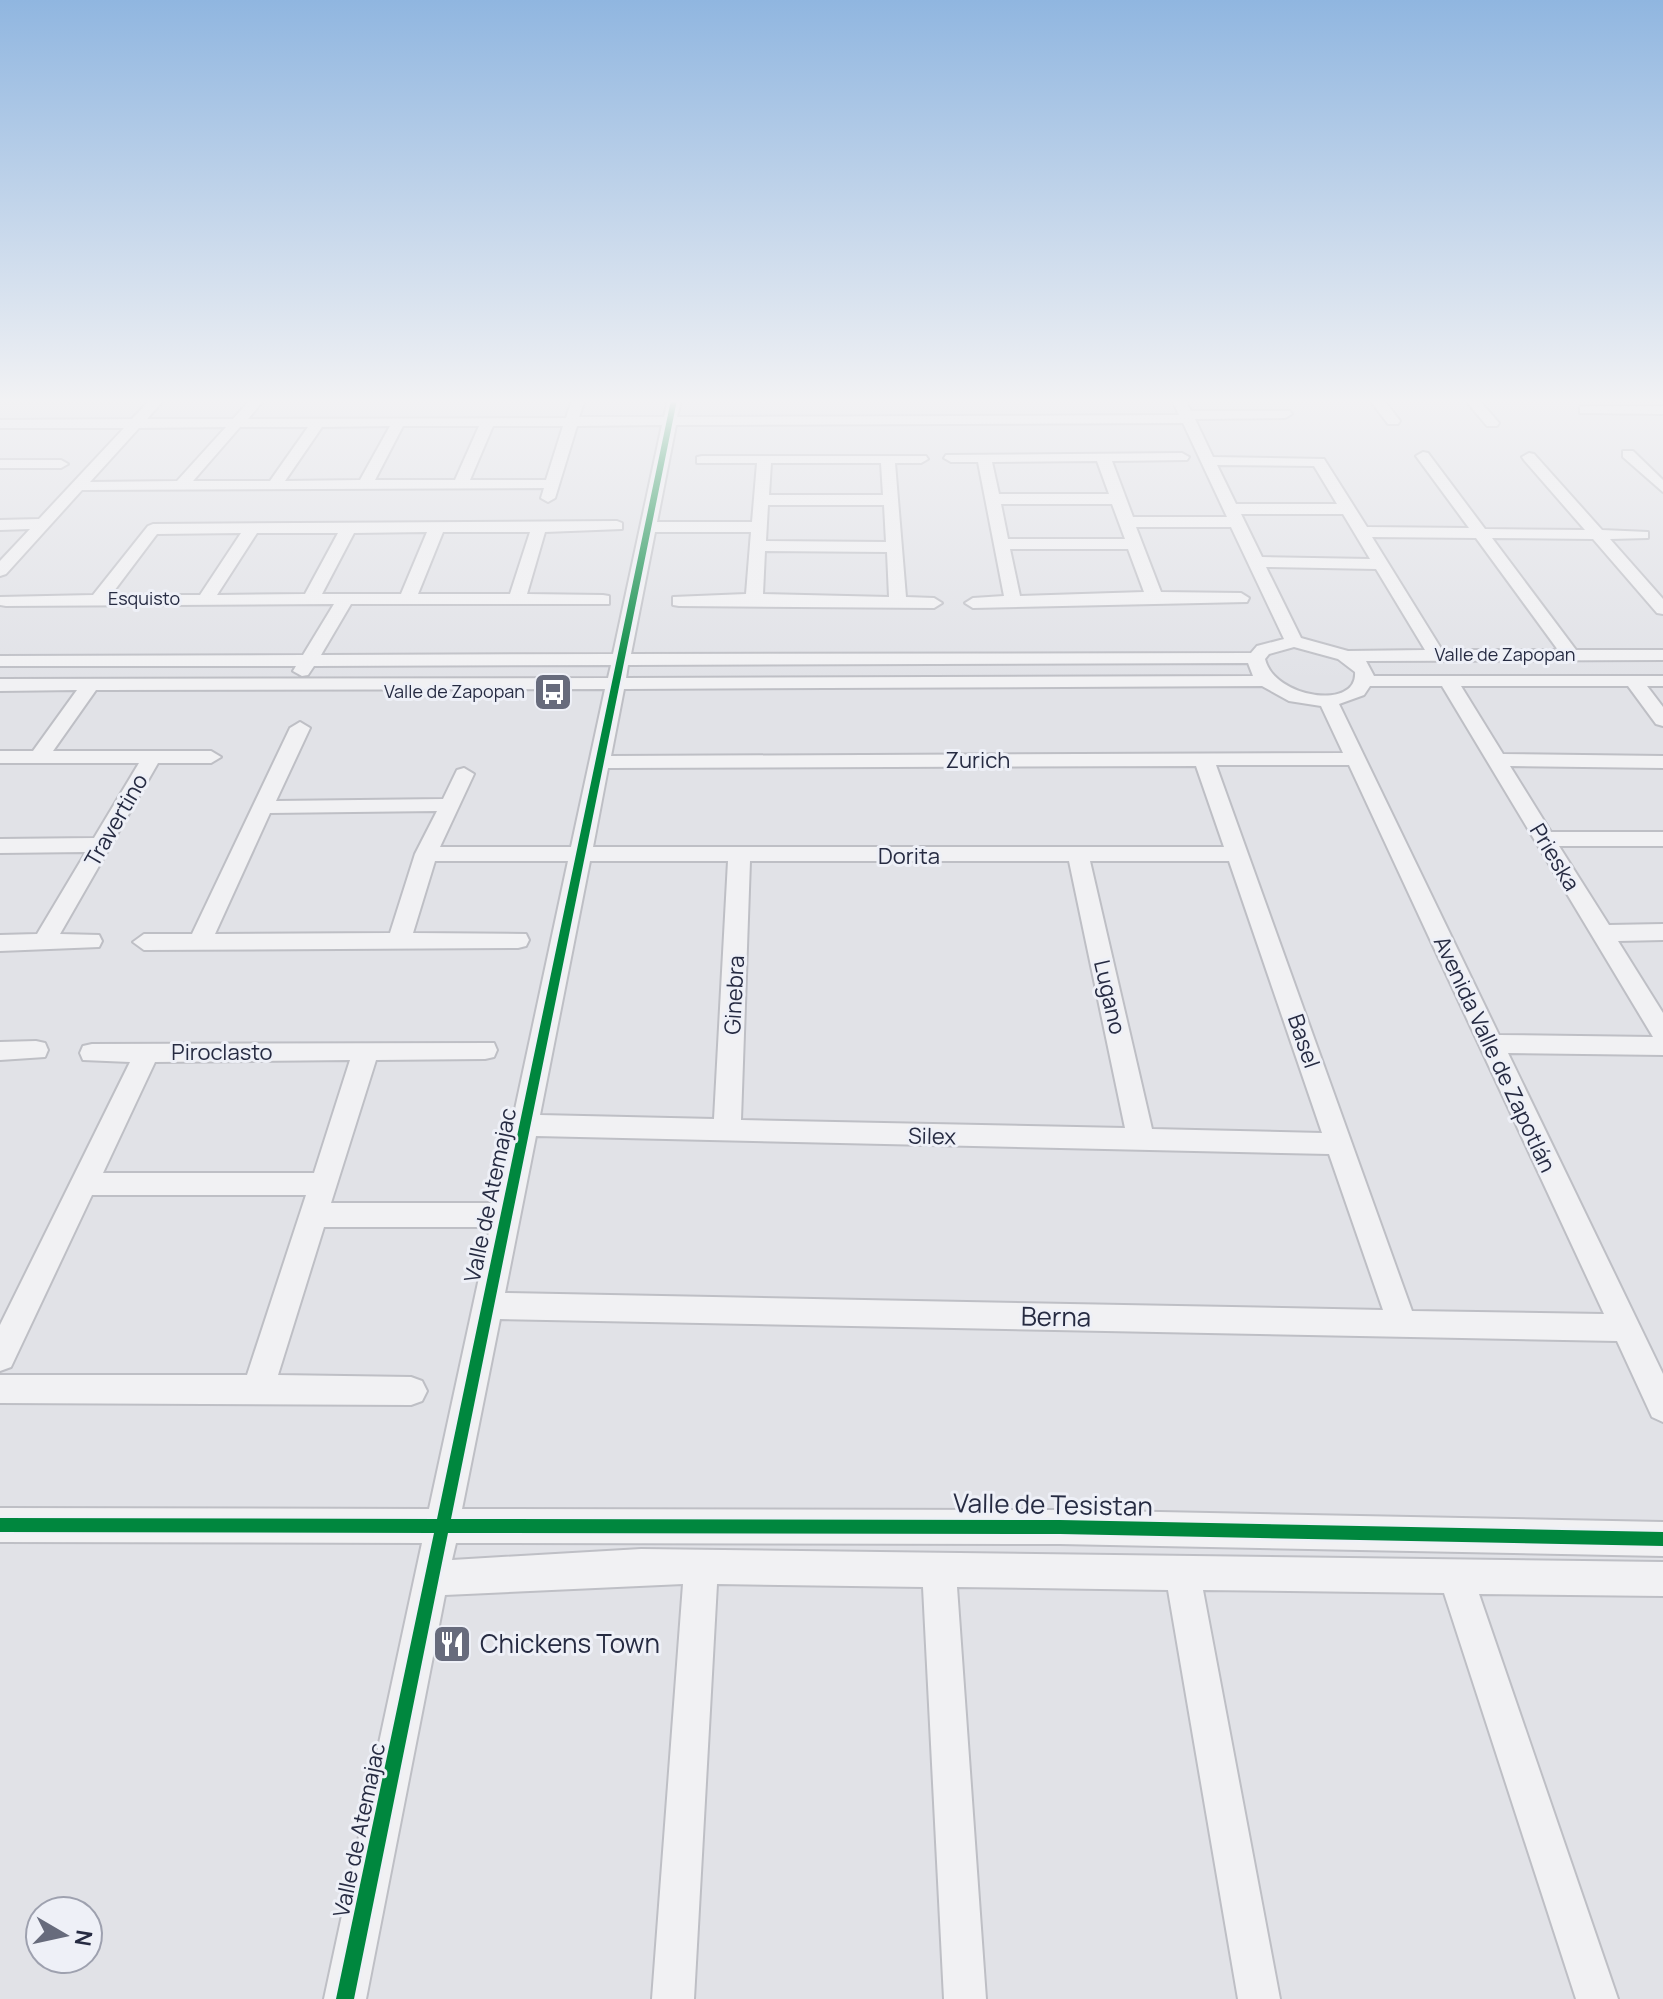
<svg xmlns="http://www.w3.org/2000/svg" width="1663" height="1999" font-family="Manrope,sans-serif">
	<rect width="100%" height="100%" fill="#e1e2e7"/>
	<path fill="#cfdad1" d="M0 400H135L131 404 0 405Z"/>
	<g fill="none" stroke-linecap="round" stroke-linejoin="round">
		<defs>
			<g id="minor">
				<path d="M150 400H164L147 419H233L250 400H264L248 419 566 418 572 400H585L579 417H664L668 400H681L677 417 1179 415 1172 400H1185L1191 411H1290L1292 414 1285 418 1195 419 1213 457 1324 459 1367 527 1469 528 1416 456 1423 452 1428 453 1485 529 1585 530 1524 460 1522 457 1529 453 1534 454 1602 530 1648 532V538L1610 539 1663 599V614L1657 613 1593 539 1492 538 1576 650H1663V660L1366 661 1374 676H1663V686H1647L1663 707V726L1656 724 1628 686H1461L1503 754 1663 756V768L1510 766 1551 832H1663V846H1559L1609 925 1663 924V940L1618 941 1663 1013V1055L1508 1053 1663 1374V1422L1652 1417 1617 1341 500 1319 462 1509 1060 1510 1663 1522V1556L1060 1544 456 1543 452 1560 641 1549 1663 1562V1596L1479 1594 1618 1999H1576L1444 1593 1203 1590 1280 1999H1238L1168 1590 957 1587 986 1999H944L923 1587 717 1584 694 1999H652L683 1584 445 1595 366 1999H324L422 1543 0 1542V1508L429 1509 490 1227H324L278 1375 411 1377 422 1381 427 1391 422 1401 411 1405 0 1403V1375H247L306 1195H92L11 1367 0 1371V1325L130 1062 83 1060 80 1053 83 1046 92 1044 494 1043 497 1050 494 1057 485 1059 376 1060 331 1203H495L568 861H435L413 933 526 934 529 940 526 946 518 948 144 950 133 942 144 934H192L290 728 300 722 310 728 276 801 443 799 457 770 464 768 474 774 440 847H571L605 689 96 690 53 751H211L221 757 211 763H158L60 934 99 935 102 941 99 947 0 951V935L37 934 86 852 0 853V839L94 838 139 763H0V751H33L77 690 0 691V679L608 678 611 665 314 666 308 675 302 676 293 671 296 666H0V656L303 655 334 604 6 606 0 605V597L93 595 148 526 153 524 617 521 622 523V529L545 532 527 594 603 595 609 596V604H351L321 655 613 654 662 425 577 426 555 498 548 502 541 498 544 488 82 490 6 574 0 576V561L30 529 0 530V520L39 519 124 428H0V420L132 419ZM1183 423 1227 517H1133L1112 461 1187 460 1189 457 1182 453 946 455 944 458 951 462H978L1004 596 973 598 965 603 973 608 1247 602 1249 598 1241 593 1161 592 1136 527H1231L1284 639 1257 646 1251 653 631 654 655 532H751L746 594 673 597V605L679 606 934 608 942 603 934 598 906 597 895 463H921L928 459 926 456H702L697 457V463H757L752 522H657L676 425ZM390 426 360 480 285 481 322 427ZM403 426H479L455 480H375ZM493 426H563L546 480H470ZM226 427 177 481 90 482 139 428ZM240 427H308L270 481H193ZM1097 461 1109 494H999L992 462ZM771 463H881L883 495H769ZM1217 465 1314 466 1337 504H1236ZM1001 504H1112L1125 539H1008ZM768 505H884L886 542 766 541ZM1241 514H1343L1370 559 1262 557ZM427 532 401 594H322L354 533ZM443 532H530L510 594H418ZM241 533 200 595H111L157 534ZM257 533H338L305 594 217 595ZM1372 537 1476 538 1558 650H1442ZM1010 549H1128L1144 592 1020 596ZM765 551 887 552 889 597 763 594ZM1266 567 1376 569 1425 650 1348 651 1301 638ZM1294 647 1338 659 1355 672C1358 711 1274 698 1265 659L1269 654ZM1248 663 1253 676 626 678 628 665ZM1262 686 1289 701 1321 706 1343 753 611 756 624 689ZM1370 686H1442L1653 1037 1499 1035 1339 704 1364 695ZM1216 765H1349L1604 1314 1412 1311ZM1196 766 1224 847H593L608 768ZM437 811 415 854 390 933 215 934 270 813ZM590 861H728L714 1119 540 1115ZM750 861H1069L1125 1128 741 1120ZM1090 861H1229L1322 1133 1152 1129ZM350 1060 314 1173H103L155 1062ZM536 1136 1329 1154 1383 1310 505 1293Z"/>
				<path d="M1370 400H1384L1400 421 1398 424H1388Z"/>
				<path d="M1465 400H1479L1499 423 1497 426H1487Z"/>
				<path d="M1585 406H1663V414L1580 413V407Z"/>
				<path d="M1623 451H1633L1663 480V492L1623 457Z"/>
				<path d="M0 460H61L68 464 61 468H0Z"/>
				<path d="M36 1041 45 1043 48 1050 45 1057 0 1060V1042Z"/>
			</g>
		</defs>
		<use href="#minor" stroke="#bebfc5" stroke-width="4"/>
		<use href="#minor" fill="#f1f1f3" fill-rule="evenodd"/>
		<defs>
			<path id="cycleway" d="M671 400H677L451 1519 1060 1520 1663 1532V1546L1060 1534 448 1533 354 1999H336L434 1533 0 1532V1518L437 1519Z"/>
		</defs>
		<use href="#cycleway" stroke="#eef0f7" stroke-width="5"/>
		<use href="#cycleway" fill="#00873e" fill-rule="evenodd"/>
	</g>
	<linearGradient id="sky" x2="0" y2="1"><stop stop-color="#90b6e0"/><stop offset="0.59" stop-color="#f2f2f4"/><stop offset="1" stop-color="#f2f2f4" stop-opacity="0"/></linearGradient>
	<rect width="1663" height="680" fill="url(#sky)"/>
	<defs>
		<symbol id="bus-square" viewBox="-11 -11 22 22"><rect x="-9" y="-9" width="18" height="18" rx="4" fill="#676b7c" stroke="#eef0f7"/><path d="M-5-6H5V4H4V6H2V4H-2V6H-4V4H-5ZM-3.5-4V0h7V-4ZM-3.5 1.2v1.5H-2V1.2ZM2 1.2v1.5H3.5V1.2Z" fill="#fff"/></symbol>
		<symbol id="restaurant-square" viewBox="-11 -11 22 22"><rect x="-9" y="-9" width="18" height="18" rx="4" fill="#676b7c" stroke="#eef0f7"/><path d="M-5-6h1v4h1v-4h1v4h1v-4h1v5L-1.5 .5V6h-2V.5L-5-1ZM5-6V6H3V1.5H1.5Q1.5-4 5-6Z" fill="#fff"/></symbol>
	</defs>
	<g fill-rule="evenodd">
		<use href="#bus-square" x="531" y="670" width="44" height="44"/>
		<use href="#restaurant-square" x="430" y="1622" width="44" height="44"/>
	</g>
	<g text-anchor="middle" stroke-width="6" stroke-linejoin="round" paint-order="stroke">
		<g font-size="18" fill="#262b42" stroke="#eef0f7">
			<text x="144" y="605">Esquisto</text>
			<text x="1505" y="661">Valle de Zapopan</text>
		</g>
		<g font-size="18" fill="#262b42" stroke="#eef0f7" text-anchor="end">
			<text x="525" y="698">Valle de Zapopan</text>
		</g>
		<g font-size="22" fill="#262b42" stroke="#eef0f7">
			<text x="978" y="768">Zurich</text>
			<text transform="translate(116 820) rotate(-60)" y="8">Travertino</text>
			<text x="909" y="864">Dorita</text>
			<text transform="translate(1555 857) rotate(59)" y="8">Prieska</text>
			<text transform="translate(734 995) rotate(-87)" y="8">Ginebra</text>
			<text transform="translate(1110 997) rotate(77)" y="8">Lugano</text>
			<text transform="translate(1304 1041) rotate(71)" y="8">Basel</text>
			<text x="222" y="1060">Piroclasto</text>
			<text transform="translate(1495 1054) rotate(65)" y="8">Avenida Valle de Zapotlán</text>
			<text transform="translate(932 1136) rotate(1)" y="8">Silex</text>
			<text transform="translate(490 1195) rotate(-78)" y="8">Valle de Atemajac</text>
			<text transform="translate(359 1830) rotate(-78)" y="8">Valle de Atemajac</text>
		</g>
		<g font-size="26" fill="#262b42" stroke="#eef0f7">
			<text transform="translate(1056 1317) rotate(1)" y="9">Berna</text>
			<text transform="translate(1053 1505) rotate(1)" y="9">Valle de Tesistan</text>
		</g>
		<g font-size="26" fill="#262b42" stroke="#eef0f7" text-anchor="start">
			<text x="480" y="1653">Chickens Town</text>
		</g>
	</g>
	<g transform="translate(64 1935) rotate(99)"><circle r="38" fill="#eef0f7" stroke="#9ea1af" stroke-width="2"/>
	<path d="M0-6L14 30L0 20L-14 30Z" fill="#676b7c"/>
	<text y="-12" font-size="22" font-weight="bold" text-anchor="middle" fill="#262b42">N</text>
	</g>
</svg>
